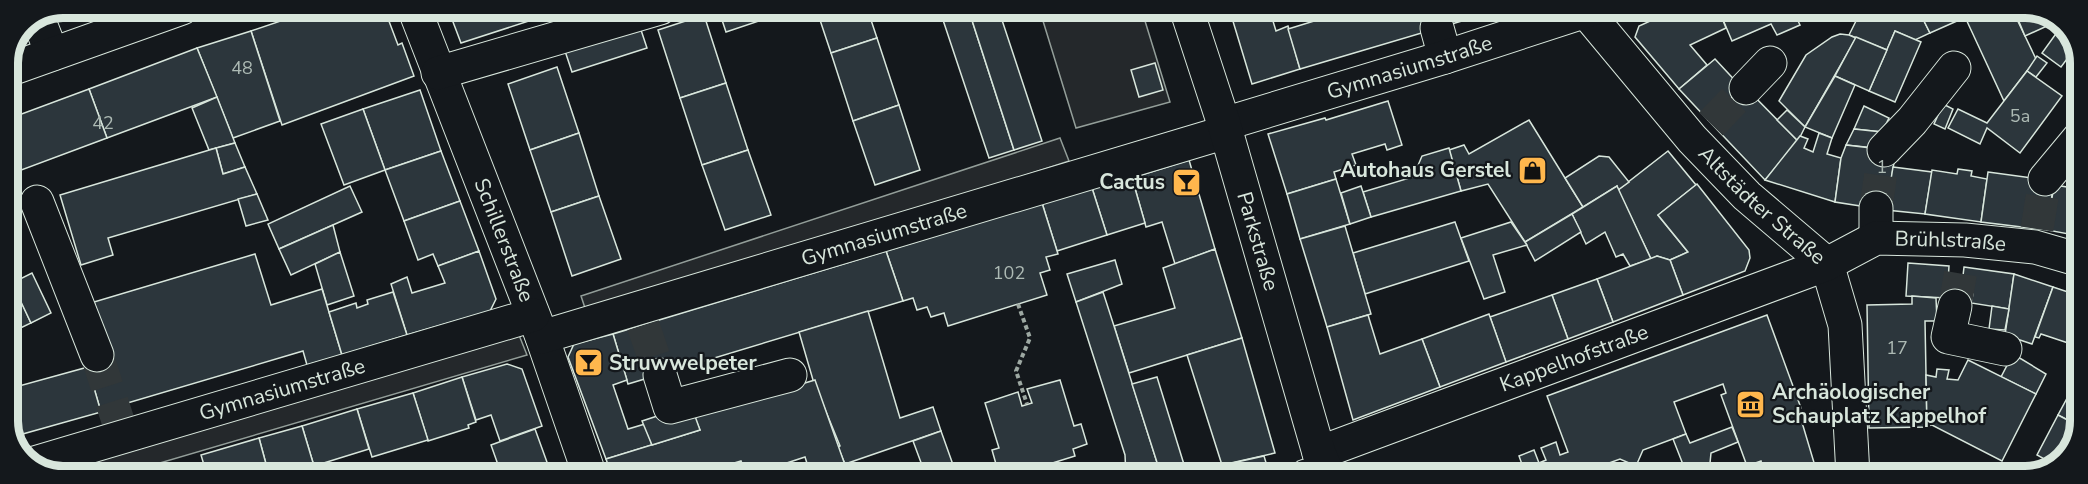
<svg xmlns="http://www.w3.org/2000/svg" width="2088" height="484" font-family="'Nunito Sans',sans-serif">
	<rect width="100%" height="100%" fill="#14181c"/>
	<g fill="#24282b" stroke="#939e99" stroke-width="1.5">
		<path d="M1039 8H1141L1170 102 1076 128Z"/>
		<path d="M1060 138 1069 161 588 317 581 296Z"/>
		<path d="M519 335 527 355 119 475H52L46 472Z"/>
	</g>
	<g fill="#2c363c" stroke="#d8e6dc" stroke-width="1.5">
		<path d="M319 8H384L398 45 402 43 414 76 282 125 251 31Z"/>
		<path d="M452 8H535L538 18 461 43 450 14Z"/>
		<path d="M535 8H570L538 18Z"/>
		<path d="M718 8H798L726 32Z"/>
		<path d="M816 8H867L877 38 831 53Z"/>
		<path d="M939 8H968L1014 150 989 158Z"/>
		<path d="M968 8H998L1042 141 1014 150Z"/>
		<path d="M1229 8H1265L1232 18Z"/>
		<path d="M1265 8H1269L1276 31 1288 26 1300 69 1252 84 1232 18Z"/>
		<path d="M1321 8H1419L1425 32 1300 69 1288 29 1324 18Z"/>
		<path d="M1419 8H1491L1492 12 1425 32Z"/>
		<path d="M1718 8H1792L1800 25 1777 35 1771 24 1732 41Z"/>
		<path d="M1718 8 1726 28 1690 45 1707 65 1679 89 1635 37 1639 26 1679 8Z"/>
		<path d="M1862 9H1887L1900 13 1910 9H1918L1930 33 1915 40 1895 31 1887 50 1849 35Z"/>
		<path d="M1918 9H1984L1930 33Z"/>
		<path d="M1984 9H2012L2036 59 2004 101 1965 17Z"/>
		<path d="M2012 9H2036L2016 18Z"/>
		<path d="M2036 9 2058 21 2025 36 2017 17Z"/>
		<path d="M704 15 726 83 680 98 658 30Z"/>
		<path d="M638 21 647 48 572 72 563 45Z"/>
		<path d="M2063 24 2067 26 2076 47 2061 67 2042 53Z"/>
		<path d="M251 31 280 121 233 138 197 48Z"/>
		<path d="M1895 31 1921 42 1895 102 1869 91Z"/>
		<path d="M1840 34 1849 35 1856 38 1805 127 1779 101 1806 55 1832 37Z"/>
		<path d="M1856 37 1887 50 1869 91 1835 76Z"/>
		<path d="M877 38 899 105 853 121 831 53Z"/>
		<path d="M197 48 217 97 107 138 89 89Z"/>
		<path d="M2037 56 2047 63 2036 77 2027 71Z"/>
		<path d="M1715 59 1742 88 1708 120 1679 89Z"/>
		<path d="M1155 63 1163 90 1139 97 1131 70Z"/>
		<path d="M557 67 579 133 530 150 508 84Z"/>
		<path d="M2027 71 2062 96 2020 153 1987 128 1980 144 1948 128 1958 109 1987 123Z"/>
		<path d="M1835 76 1855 85 1832 138 1805 127Z"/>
		<path d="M726 83 748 150 702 165 680 98Z"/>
		<path d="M1744 86 1798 141 1765 180 1708 120Z"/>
		<path d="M89 89 107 138 8 175V119Z"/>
		<path d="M420 90 441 151 385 170 363 109Z"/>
		<path d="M217 97 235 143 209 150 192 108Z"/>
		<path d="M1388 101 1402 145 1387 150 1385 144 1352 154 1356 165 1334 172 1336 179 1287 194 1268 134 1325 118 1326 120Z"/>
		<path d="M1943 104 1953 109 1945 129 1934 124Z"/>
		<path d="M899 105 920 170 875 185 853 121Z"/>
		<path d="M1864 106 1889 118 1882 132 1854 129Z"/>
		<path d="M363 109 385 170 344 185 321 124Z"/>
		<path d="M1787 110 1805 127 1798 141 1777 120Z"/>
		<path d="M1529 120 1583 207 1525 242 1488 184 1461 191 1449 150 1464 145 1469 154Z"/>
		<path d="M1854 129 1882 132 1875 148 1846 145Z"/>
		<path d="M579 133 599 196 551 212 530 150Z"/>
		<path d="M1819 133 1832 138 1827 154 1841 158 1835 202 1765 180 1800 136 1808 139 1804 148 1813 152Z"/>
		<path d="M235 143 245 167 223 174 216 148Z"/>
		<path d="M1846 145 1896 151 1886 210 1835 202 1841 158Z"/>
		<path d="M216 148 223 174 245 167 257 194 108 238 113 255 81 265 60 195Z"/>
		<path d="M1449 148 1461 191 1371 217 1363 192 1413 177 1422 156Z"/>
		<path d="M748 150 771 215 725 230 702 165Z"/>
		<path d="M441 151 460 201 404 221 385 170Z"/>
		<path d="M1668 151 1696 185 1658 215 1688 252 1670 260 1657 256 1651 259 1618 190Z"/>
		<path d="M1599 156 1609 157 1629 182 1618 190 1617 186 1583 207 1565 178Z"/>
		<path d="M1189 160 1215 249 1175 264 1162 222 1146 227 1132 178Z"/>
		<path d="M1893 167 1932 172 1925 214 1886 210Z"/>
		<path d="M1958 169 1972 171 1971 176 1987 179 1981 222 1925 214 1932 170 1957 174Z"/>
		<path d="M1988 172 2054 181 2047 230 1981 222Z"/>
		<path d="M1132 178 1145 223 1107 235 1092 188Z"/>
		<path d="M1336 179 1350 224 1300 239 1287 194Z"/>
		<path d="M1697 184 1749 250 1750 258 1745 271 1683 295 1670 260 1688 252 1658 215Z"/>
		<path d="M2054 185 2080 189V223L2074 235 2047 230Z"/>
		<path d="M350 186 362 212 279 249 268 224Z"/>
		<path d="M1361 186 1371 217 1350 224 1341 193Z"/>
		<path d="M1617 186 1651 259 1630 266 1623 254 1616 257 1605 232 1586 244 1572 214Z"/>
		<path d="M1092 188 1107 235 1057 251 1042 203Z"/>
		<path d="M257 194 268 220 246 226 238 199Z"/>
		<path d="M599 196 621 259 572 276 551 212Z"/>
		<path d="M460 201 479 251 438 266 433 254 418 260 404 221Z"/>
		<path d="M1042 203 1058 254 1046 257 1050 270 1040 273 1047 295 948 326 944 313 931 317 927 307 917 310 913 298 903 301 886 251Z"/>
		<path d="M1572 214 1581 232 1535 261 1525 242Z"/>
		<path d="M1455 222 1469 261 1365 294 1353 253Z"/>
		<path d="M1511 222 1527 245 1493 255 1505 292 1484 299 1461 238Z"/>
		<path d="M333 225 340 252 291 275 279 249Z"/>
		<path d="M1345 226 1371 314 1327 327 1300 239Z"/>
		<path d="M1215 249 1242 338 1129 373 1114 326 1175 308 1163 268Z"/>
		<path d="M479 251 496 299 490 311 407 335 391 284 407 277 412 293 445 283 438 266Z"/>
		<path d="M886 251 903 301 628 384 613 334Z"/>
		<path d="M340 252 354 296 327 305 315 264Z"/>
		<path d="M255 254 271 305 322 289 342 355 307 365 303 351 124 404 128 418 105 425 85 359 109 352 94 302Z"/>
		<path d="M1657 256 1670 260 1683 295 1613 322 1597 279Z"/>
		<path d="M1115 260 1122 284 1076 302 1067 274Z"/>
		<path d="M1908 263 1949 266 1947 298 1906 296Z"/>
		<path d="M1964 267 2014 274 2009 309 1971 303 1973 294 1961 293Z"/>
		<path d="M8 273 31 323 8 334Z"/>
		<path d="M32 273 51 313 31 323 12 283Z"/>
		<path d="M2014 274 2053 287 2032 344 2005 335Z"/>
		<path d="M1597 279 1613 322 1568 339 1552 295Z"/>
		<path d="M2053 287 2080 296V347L2041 334 2039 338 2035 337Z"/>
		<path d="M393 292 407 335 342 355 329 312 356 303 357 308 368 304 367 300Z"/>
		<path d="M1103 292 1114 326 1161 475 1126 476 1125 455 1076 302Z"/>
		<path d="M1552 295 1568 339 1506 362 1490 317Z"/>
		<path d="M1912 296 1936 298 1937 321H1925L1927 427 1869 428 1867 305 1912 304Z"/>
		<path d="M1992 306 2009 309 2005 330 1989 329Z"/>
		<path d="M868 311 900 418 933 407 941 431 845 464 838 447 840 446 813 380 799 332Z"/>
		<path d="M1489 314 1506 362 1440 387 1422 339Z"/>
		<path d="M1368 315 1380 354 1422 339 1440 387 1353 420 1327 327Z"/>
		<path d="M1767 315 1801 408 1798 409 1818 476H1759L1757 470 1763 468 1761 461 1747 466 1721 395 1726 393 1723 384 1674 402 1686 434 1643 450 1636 466 1620 459 1598 467 1602 476H1498L1523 467 1519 456 1534 450 1539 463 1546 460 1541 448 1556 442 1560 455 1568 452 1547 396Z"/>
		<path d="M613 334 627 380 613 385 628 429 645 424 652 445 606 459 568 357 574 344Z"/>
		<path d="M1242 338 1275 453 1222 465 1187 355Z"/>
		<path d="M2013 354 2046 374 2036 394 2001 377Z"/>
		<path d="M1968 360 2036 394 2002 461 1932 425 1927 426 1926 375 1936 377 1937 369 1949 370 1947 379 1958 380Z"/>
		<path d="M507 364 522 369 542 426 500 441 491 415 476 420 462 377Z"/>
		<path d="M88 367 101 412 12 437 8 423V389Z"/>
		<path d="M462 377 476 422 468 425 469 428 428 441 413 393Z"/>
		<path d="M1157 377 1186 471 1161 475 1132 384Z"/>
		<path d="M2078 378 2079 379V426L2058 415Z"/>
		<path d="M815 380 845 465 811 476 805 457 747 476 741 461 691 476H612L606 459 700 430 694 416Z"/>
		<path d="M1060 380 1074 426 1081 424 1087 444 1073 449 1075 456 1014 475 1012 467 998 471 992 450 999 448 985 403 1018 392 1022 406 1032 403 1027 389Z"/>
		<path d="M413 393 428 440 372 457 357 409Z"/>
		<path d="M691 405 700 430 652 445 642 421Z"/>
		<path d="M357 409 369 449 314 466 302 426Z"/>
		<path d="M2058 415 2079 426V432L2061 463 2055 465 2037 455Z"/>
		<path d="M302 426 314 466 281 475H269L259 438Z"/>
		<path d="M1732 427 1738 442 1711 453 1710 463 1700 470H1690L1684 467 1673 439 1686 434 1690 443Z"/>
		<path d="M535 429 552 476H502L491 445Z"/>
		<path d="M941 431 957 476H926L913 441Z"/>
		<path d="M259 438 269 475H207L201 455Z"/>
		<path d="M1264 456 1270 476H1228L1226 470 1221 472 1219 466Z"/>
		<path d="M204 463 207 475H137L159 467 162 475Z"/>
		<path d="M1451 465 1469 467 1481 476H1430L1435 471Z"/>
		<path d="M1219 466 1221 472 1226 470 1228 476H1217L1214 467Z"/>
	</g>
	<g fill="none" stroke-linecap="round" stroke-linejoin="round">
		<g stroke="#313739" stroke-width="33" stroke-dasharray="33 16" stroke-linecap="butt">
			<path d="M1711 124 1746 88"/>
			<path d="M1876 208 1884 150"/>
			<path d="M2037 229 2045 179"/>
			<path d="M1955 306 1962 264"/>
			<path d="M643 325 660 375"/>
			<path d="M97 355 118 421"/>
		</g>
		<defs>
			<g id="minor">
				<path id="s1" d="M414 8 542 337 590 476"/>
				<path id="s2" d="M1583 8 1692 139 1747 196 1827 264 1845 325 1853 476"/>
				<path d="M38 18 52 54"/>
				<path d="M1437 28 1445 57"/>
				<path d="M438 73 660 8"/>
				<path d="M1746 88 1770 63"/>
				<path id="s3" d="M1224 124 1445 57 1595 8"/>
				<path d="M1884 150 1912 121 1954 68"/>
				<path d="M2045 179 2080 137"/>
				<path d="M37 202 97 355"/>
				<path d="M1876 238V208"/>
				<path d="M1955 306 1948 337 2005 349"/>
				<path id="s4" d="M542 337 1226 132"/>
				<path d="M660 375 670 407 790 375"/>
				<path id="s5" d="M1319 453 1827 264 1876 238 1965 240 2035 247 2080 260"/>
				<path id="s6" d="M31 464 533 315"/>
				<path d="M1306 476 1326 471"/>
			</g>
			<g id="major">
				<path id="s7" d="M1186 8 1224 124 1319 453 1329 476"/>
				<path d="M8 70 182 8"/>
			</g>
		</defs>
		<use href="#minor" stroke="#d8e6dc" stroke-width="35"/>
		<use href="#major" stroke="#d8e6dc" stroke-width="35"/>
		<path stroke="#9da8a2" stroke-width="4" stroke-dasharray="4.5 3" stroke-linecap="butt" d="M1018 304 1030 338 1016 371 1027 404"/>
		<use href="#minor" stroke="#14181c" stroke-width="33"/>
		<use href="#major" stroke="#14181c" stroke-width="33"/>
	</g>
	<defs>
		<symbol id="shop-square" viewBox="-11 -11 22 22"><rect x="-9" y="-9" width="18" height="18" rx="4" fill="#ffb74d" stroke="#14181c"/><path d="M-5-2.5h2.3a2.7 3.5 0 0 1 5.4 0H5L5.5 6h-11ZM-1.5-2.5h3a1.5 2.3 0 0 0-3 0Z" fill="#111"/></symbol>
		<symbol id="bar-square" viewBox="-11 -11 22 22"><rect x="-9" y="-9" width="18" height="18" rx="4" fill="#ffb74d" stroke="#14181c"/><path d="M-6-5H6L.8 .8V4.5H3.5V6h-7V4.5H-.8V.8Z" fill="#111"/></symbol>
		<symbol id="museum-square" viewBox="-11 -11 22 22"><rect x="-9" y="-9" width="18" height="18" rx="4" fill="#ffb74d" stroke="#14181c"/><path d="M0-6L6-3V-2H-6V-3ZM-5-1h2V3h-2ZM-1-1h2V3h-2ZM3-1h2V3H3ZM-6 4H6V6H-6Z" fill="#111"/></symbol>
	</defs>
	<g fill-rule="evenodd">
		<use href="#shop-square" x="1516" y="154" width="33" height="33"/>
		<use href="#bar-square" x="1170" y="166" width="33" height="33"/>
		<use href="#bar-square" x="572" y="346" width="33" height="33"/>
		<use href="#museum-square" x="1734" y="388" width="33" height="33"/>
	</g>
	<g text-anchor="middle" stroke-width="4.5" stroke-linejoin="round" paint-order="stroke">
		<g font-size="18" fill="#adbab4">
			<text x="242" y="74">48</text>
			<text x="2020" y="122">5a</text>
			<text x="103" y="129">42</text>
			<text x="1882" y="173">1</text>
			<text x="1009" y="279">102</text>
			<text x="1897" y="354">17</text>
		</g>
		<g font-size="21" fill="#d8e6dc" stroke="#14181c">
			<text dy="7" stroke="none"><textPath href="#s3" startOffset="194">Gymnasiumstraße</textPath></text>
			<text dy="7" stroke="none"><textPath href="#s2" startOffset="267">Altstädter Straße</textPath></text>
			<text dy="7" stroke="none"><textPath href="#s4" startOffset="357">Gymnasiumstraße</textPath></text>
			<text dy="7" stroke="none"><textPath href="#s1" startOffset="249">Schillerstraße</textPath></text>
			<text dy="7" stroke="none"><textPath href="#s7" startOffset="244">Parkstraße</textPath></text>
			<text dy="7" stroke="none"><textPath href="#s5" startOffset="672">Brühlstraße</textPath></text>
			<text dy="7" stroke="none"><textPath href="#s5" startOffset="272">Kappelhofstraße</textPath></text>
			<text dy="7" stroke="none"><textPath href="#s6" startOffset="262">Gymnasiumstraße</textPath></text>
		</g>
		<g font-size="21" font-weight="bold" fill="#d8e6dc" stroke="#14181c" text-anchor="end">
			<text x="1511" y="177">Autohaus Gerstel</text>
			<text x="1165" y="189">Cactus</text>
			<text x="609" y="370" text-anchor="start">Struwwelpeter</text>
			<text x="1772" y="399" text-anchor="start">Archäologischer<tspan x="1772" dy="24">Schauplatz Kappelhof</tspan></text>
		</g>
	</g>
	<path d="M0 0H2088V484H0ZM63 18H2025A45 45 0 0 1 2070 63V421A45 45 0 0 1 2025 466H63A45 45 0 0 1 18 421V63A45 45 0 0 1 63 18Z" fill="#14181c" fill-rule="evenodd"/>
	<path fill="none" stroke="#d8e6dc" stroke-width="8" d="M63 18H2025A45 45 0 0 1 2070 63V421A45 45 0 0 1 2025 466H63A45 45 0 0 1 18 421V63A45 45 0 0 1 63 18Z"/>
</svg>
